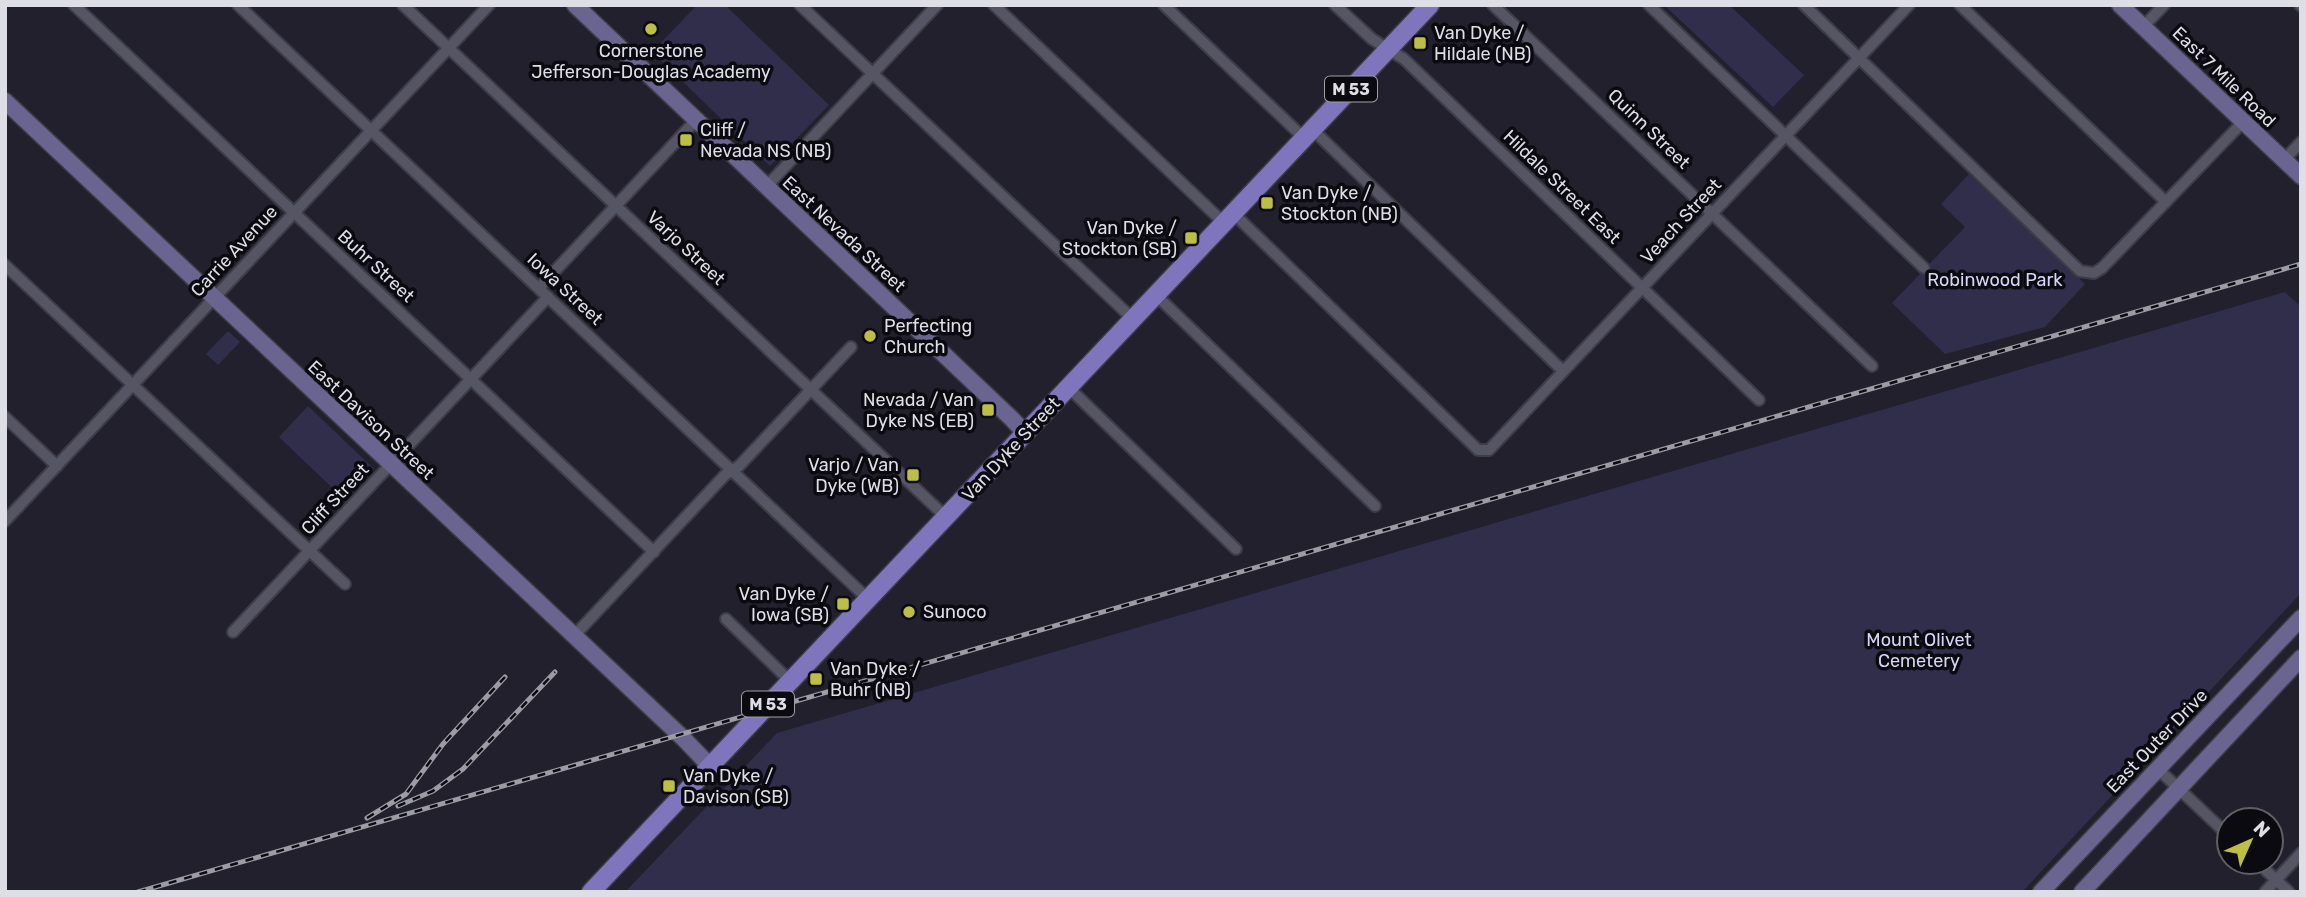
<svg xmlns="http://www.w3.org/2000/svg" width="2306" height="897" font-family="Rubik,sans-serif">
	<rect width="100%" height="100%" fill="#21202c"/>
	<g fill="#312e4b">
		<path d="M697 5H725L829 105 770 166 652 52Z"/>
		<path d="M1664 5H1729L1804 75 1773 107Z"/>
		<path d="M1969 174 2085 284 2045 327 1945 354 1892 303 1965 227 1941 204Z"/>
		<path d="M2285 292 2301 307V593L2022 892H625L777 733Z"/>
		<path d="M228 331 240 342 218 365 206 354Z"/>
		<path d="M308 406 374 469 345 500 279 437Z"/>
	</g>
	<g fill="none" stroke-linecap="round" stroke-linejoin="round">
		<defs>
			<g id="street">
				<path d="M74 5 654 552"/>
				<path d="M238 5 868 599"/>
				<path d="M403 5 946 517"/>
				<path d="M800 5 1133 319"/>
				<path d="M994 5 1224 223"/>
				<path d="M1164 5 1304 138"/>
				<path d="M1335 5 1372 39 1404 59 1759 400"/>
				<path d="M1493 5 1872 366"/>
				<path d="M1649 5 1924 268"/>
				<path d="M1804 5 2080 271 2094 273 2102 268 2243 122"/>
				<path d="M1960 5 2166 202"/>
				<path d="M2300 5 2301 6"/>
				<path d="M2143 27 2164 5"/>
				<path d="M1312 129 1563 371"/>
				<path d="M2284 160 2301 142"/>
				<path d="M766 187 937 5"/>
				<path d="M1233 213 1475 447 1478 450H1489L1909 5"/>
				<path d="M5 265 345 584"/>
				<path d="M539 288 696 120"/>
				<path d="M1156 295 1375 506"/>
				<path d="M1068 387 1236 549"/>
				<path d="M5 417 57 466"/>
				<path d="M5 521 489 5"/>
				<path d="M726 619 790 681"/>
				<path d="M233 632 548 297"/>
				<path d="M573 637 725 475 739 466 851 347"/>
				<path d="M2157 768 2229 836"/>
				<path d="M2257 862 2289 892"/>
				<path d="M2265 892 2301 853"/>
			</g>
			<g id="secondary">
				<path d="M575 5 1012 419 1025 433"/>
				<path d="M2120 5 2301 176"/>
				<path d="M5 101 683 738 710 766"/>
				<path d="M2041 892 2301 618"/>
				<path d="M2082 892 2301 658"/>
			</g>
			<path id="primary" d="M591 892 1430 5"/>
		</defs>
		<use href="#street" stroke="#3d3c47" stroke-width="14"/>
		<use href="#secondary" stroke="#3d3c47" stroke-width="19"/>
		<use href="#primary" stroke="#3d3c47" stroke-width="21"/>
		<use href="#street" stroke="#565564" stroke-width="10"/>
		<use href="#secondary" stroke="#6a6590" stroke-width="16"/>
		<use href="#primary" stroke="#7e75bd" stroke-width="18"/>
		<defs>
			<g id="rail">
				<path d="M398 806 433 791 463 769 555 672"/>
				<path d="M367 818 406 794 443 744 505 677"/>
				<path d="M138 892 2301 264"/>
			</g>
		</defs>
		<use href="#rail" stroke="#9c9ca6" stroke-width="5"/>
		<use href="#rail" stroke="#0b0a10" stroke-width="2.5" stroke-dasharray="8" stroke-linecap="butt"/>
	</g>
	<g fill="#bcbf44" stroke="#0b0a10" stroke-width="2.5">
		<circle cx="651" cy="29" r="7"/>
		<rect x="1413" y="36" width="14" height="14" rx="3.5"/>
		<rect x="679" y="133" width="14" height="14" rx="3.5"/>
		<rect x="1260" y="196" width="14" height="14" rx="3.5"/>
		<rect x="1184" y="231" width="14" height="14" rx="3.5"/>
		<circle cx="870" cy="336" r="7"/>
		<rect x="981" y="403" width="14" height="14" rx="3.5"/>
		<rect x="906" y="468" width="14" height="14" rx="3.5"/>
		<rect x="836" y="597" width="14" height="14" rx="3.5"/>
		<circle cx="909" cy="612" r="7"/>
		<rect x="809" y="672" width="14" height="14" rx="3.5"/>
		<rect x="662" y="779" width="14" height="14" rx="3.5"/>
	</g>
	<g text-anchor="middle" stroke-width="7" stroke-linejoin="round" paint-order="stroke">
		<g fill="#0b0a10" stroke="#9f9ea6" stroke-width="2">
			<rect x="1325" y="76.5" width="52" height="25" rx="5"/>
			<rect x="742" y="691.5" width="52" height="25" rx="5"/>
		</g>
		<g font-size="16" font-weight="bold" fill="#dedee7">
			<text x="1351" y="95">M 53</text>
			<text x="768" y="710">M 53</text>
		</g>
		<g font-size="18" fill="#dedee7" stroke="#0b0a10" text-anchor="start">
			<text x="1434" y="39">Van Dyke /<tspan x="1434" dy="21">Hildale (NB)</tspan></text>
			<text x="651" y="57" text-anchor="middle">Cornerstone<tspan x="651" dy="21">Jefferson-Douglas Academy</tspan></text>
			<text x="700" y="136">Cliff /<tspan x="700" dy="21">Nevada NS (NB)</tspan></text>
			<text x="1281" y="199">Van Dyke /<tspan x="1281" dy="21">Stockton (NB)</tspan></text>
			<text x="1177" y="234" text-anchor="end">Van Dyke /<tspan x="1177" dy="21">Stockton (SB)</tspan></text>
			<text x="884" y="332">Perfecting<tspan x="884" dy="21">Church</tspan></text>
			<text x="974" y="406" text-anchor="end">Nevada / Van<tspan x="974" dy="21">Dyke NS (EB)</tspan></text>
			<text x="899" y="471" text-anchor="end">Varjo / Van<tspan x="899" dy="21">Dyke (WB)</tspan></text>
			<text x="829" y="600" text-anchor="end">Van Dyke /<tspan x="829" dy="21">Iowa (SB)</tspan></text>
			<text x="923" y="618">Sunoco</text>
			<text x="830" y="675">Van Dyke /<tspan x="830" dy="21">Buhr (NB)</tspan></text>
			<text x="683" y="782">Van Dyke /<tspan x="683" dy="21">Davison (SB)</tspan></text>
		</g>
		<g font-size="18" fill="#dedee7" stroke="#0b0a10">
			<text transform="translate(2224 77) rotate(44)" y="6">East 7 Mile Road</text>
			<text transform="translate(1649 129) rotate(44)" y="6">Quinn Street</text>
			<text transform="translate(1562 187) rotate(44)" y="6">Hildale Street East</text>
			<text transform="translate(1681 221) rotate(-47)" y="6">Veach Street</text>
			<text transform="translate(844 234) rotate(43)" y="6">East Nevada Street</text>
			<text transform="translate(686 248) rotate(43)" y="6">Varjo Street</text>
			<text transform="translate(234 251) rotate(-47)" y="6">Carrie Avenue</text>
			<text transform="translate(376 266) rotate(43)" y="6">Buhr Street</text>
			<text transform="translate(565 289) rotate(43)" y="6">Iowa Street</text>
			<text transform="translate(371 420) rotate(43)" y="6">East Davison Street</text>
			<text transform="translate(1011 449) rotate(-47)" y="6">Van Dyke Street</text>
			<text transform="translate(335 499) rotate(-47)" y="6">Cliff Street</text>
			<text transform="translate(2157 741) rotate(-46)" y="6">East Outer Drive</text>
		</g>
		<g font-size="18" fill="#d6d5f6" stroke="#0b0a10">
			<text x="1995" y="286">Robinwood Park</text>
			<text x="1919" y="646">Mount Olivet<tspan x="1919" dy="21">Cemetery</tspan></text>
		</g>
	</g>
	<rect width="2306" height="897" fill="none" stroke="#dedee7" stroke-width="14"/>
	<g transform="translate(2250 841) rotate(45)"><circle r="33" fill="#0b0a10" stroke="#5f5f66" stroke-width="2"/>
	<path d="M0-5L12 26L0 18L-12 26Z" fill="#bcbf44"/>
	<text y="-10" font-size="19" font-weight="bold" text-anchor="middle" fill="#dedee7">N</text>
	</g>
</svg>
